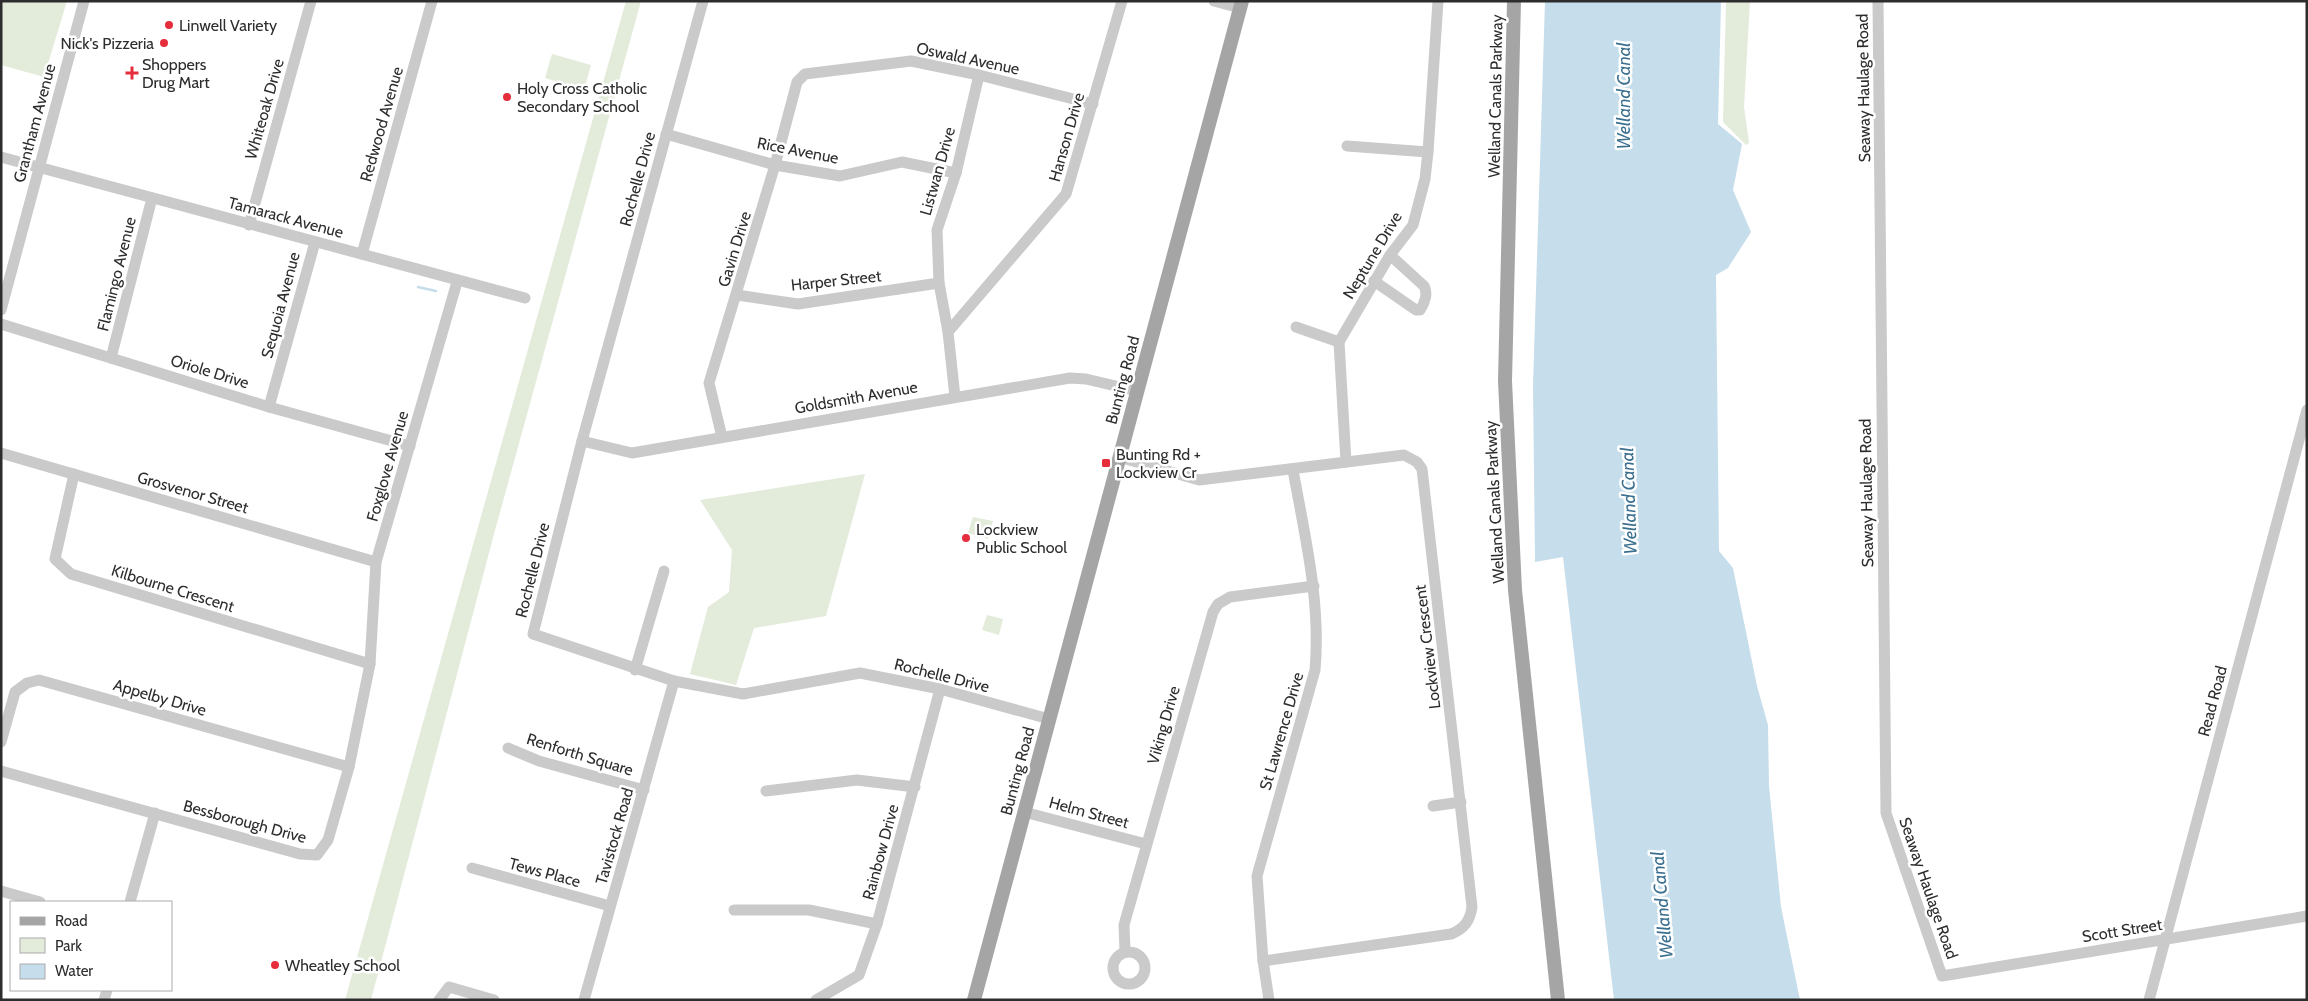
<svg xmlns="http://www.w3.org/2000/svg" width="2308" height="1001" font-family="Cabin,sans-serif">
	<rect width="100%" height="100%" fill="#fff"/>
	<g fill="#e3ebda">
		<path d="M1 1H67L44 77 1 65Z"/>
		<path d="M626 1H641L494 534 371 1000H345Z"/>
		<path d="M1726 1H1750L1744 107 1749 143 1746 145 1723 122Z"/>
		<path d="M552 54 591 65 584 90 545 78Z"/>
		<path d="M865 474 826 616 754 628 736 685 690 674 708 607 729 592 732 550 700 500Z"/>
		<path d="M973 517 993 521 988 539 968 533Z"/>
		<path d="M987 615 1003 619 999 635 982 630Z"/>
	</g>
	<path fill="#c6ddeb" d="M1545 1H1721L1718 124 1742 144 1733 190 1751 232 1728 268 1716 275 1719 551 1733 568 1757 686 1768 725 1769 786 1781 907 1800 1000H1614L1563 557 1535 562 1533 386Z"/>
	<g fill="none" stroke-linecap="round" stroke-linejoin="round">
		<path stroke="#c6ddeb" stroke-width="2.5" d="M418 287 436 291"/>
		<g stroke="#cacaca" stroke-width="11">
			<path d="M703 1 582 441 533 634 674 681 743 694 860 673 940 689 1049 719"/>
			<path d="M1214 1 1240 8"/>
			<path d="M1878 1 1886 813 1942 976 2307 916"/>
			<path d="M666 134 775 165 840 176 902 162 956 173"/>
			<path d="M1347 146 1428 152"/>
			<path d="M1 157 525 298"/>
			<path d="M249 225 311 1"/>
			<path d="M362 254 432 1"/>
			<path d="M1374 281 1416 310H1420C1425 303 1428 293 1424 286L1390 255"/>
			<path d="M737 295 798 304 939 283"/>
			<path d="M1 310 84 1"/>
			<path d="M1 324 269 407 410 446"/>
			<path d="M1296 327 1339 342"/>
			<path d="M948 332 1066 194 1122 1"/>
			<path d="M111 358 152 198"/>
			<path d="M955 397 948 332 939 283 937 230 956 173 979 75"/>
			<path d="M269 407 315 242"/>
			<path d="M722 437 709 383 775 165 797 82 805 74 911 61 979 75 1093 104"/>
			<path d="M582 441 632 453 1070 378 1086 379 1137 391"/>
			<path d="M1 453 376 562"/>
			<path d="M1119 457 1199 480 1404 455 1417 462 1422 469 1472 907C1470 921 1464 929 1451 934L1263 961"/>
			<path d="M1346 462 1339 342 1390 255 1413 225 1425 179 1428 152 1438 1"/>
			<path d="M74 474 55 559 71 574 370 664"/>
			<path d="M635 670 664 571"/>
			<path d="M1 742 15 692 27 683 39 680 349 767"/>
			<path d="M508 748 539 761 644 790"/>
			<path d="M1 771 300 854 317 855 328 840 349 767 370 664 376 562 457 282"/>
			<path d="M766 791 857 780 915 787"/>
			<path d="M1433 806 1461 802"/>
			<path d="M1024 812 1146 844"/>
			<path d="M472 868 610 906"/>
			<path d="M1 891 40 902"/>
			<path d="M130 902 155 813"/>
			<path d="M734 910H809L877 924"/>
			<path d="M1125 951 1124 925 1213 612 1218 604 1230 597 1314 586"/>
			<circle cx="1129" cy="968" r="16"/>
			<path d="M104 1000 107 990"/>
			<path d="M439 1000 449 987 494 1000"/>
			<path d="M584 1000 674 681"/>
			<path d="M816 1000 859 975 877 924 940 689"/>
			<path d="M1269 1000 1263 961 1257 876 1315 670C1321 602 1305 537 1293 470"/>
			<path d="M2149 1000 2307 410"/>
		</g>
		<g stroke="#a5a5a5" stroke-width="14">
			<path d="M1514 1 1505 381 1515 590 1558 1000"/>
			<path d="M974 1000 1242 1"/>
		</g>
	</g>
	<g fill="#e62d3b" stroke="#fff" stroke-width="2">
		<circle cx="169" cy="25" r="5"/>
		<circle cx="164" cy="43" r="5"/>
		<path d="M129.5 65.5h5v5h5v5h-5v5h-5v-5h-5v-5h5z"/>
		<circle cx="507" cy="97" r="5"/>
		<rect x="1101" y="458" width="10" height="10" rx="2.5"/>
		<circle cx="966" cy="538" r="5"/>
		<circle cx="275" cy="965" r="5"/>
	</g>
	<g text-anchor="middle" stroke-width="5" stroke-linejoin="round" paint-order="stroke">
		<g font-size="16" fill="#2d2d2d" stroke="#fff" text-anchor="start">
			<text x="179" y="31">Linwell Variety</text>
			<text x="154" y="49" text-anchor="end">Nick's Pizzeria</text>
			<text x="142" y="70">Shoppers<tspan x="142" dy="18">Drug Mart</tspan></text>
			<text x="517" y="94">Holy Cross Catholic<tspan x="517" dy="18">Secondary School</tspan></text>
			<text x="1116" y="460">Bunting Rd +<tspan x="1116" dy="18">Lockview Cr</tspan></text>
			<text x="976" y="535">Lockview<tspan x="976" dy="18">Public School</tspan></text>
			<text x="285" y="971">Wheatley School</text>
		</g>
		<g font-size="16" fill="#2d2d2d" stroke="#fff">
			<text transform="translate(968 58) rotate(12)" y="6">Oswald Avenue</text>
			<text transform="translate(1863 88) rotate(-91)" y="6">Seaway Haulage Road</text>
			<text transform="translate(1495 96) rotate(-89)" y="6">Welland Canals Parkway</text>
			<text transform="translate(264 109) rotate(-74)" y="6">Whiteoak Drive</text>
			<text transform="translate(34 123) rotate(-75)" y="6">Grantham Avenue</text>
			<text transform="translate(381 124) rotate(-74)" y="6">Redwood Avenue</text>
			<text transform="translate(1066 137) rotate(-74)" y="6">Hanson Drive</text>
			<text transform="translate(798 150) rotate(11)" y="6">Rice Avenue</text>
			<text transform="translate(937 171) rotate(-74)" y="6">Listwan Drive</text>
			<text transform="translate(637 179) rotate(-75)" y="6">Rochelle Drive</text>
			<text transform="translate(286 217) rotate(15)" y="6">Tamarack Avenue</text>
			<text transform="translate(734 249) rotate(-73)" y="6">Gavin Drive</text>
			<text transform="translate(1372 255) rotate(-59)" y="6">Neptune Drive</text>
			<text transform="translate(116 274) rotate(-76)" y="6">Flamingo Avenue</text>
			<text transform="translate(836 280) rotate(-6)" y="6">Harper Street</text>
			<text transform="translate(280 305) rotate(-75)" y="6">Sequoia Avenue</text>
			<text transform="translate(210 371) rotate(17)" y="6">Oriole Drive</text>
			<text transform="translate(1122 380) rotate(-75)" y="6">Bunting Road</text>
			<text transform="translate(856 397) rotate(-10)" y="6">Goldsmith Avenue</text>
			<text transform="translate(387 466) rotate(-74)" y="6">Foxglove Avenue</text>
			<text transform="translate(193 492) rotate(16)" y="6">Grosvenor Street</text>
			<text transform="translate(1866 493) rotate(-91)" y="6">Seaway Haulage Road</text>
			<text transform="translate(1494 502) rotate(-93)" y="6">Welland Canals Parkway</text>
			<text transform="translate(532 570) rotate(-76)" y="6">Rochelle Drive</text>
			<text transform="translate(173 588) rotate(17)" y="6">Kilbourne Crescent</text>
			<text transform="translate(1427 647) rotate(-97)" y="6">Lockview Crescent</text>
			<text transform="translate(942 675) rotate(14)" y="6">Rochelle Drive</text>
			<text transform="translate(160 697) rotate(16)" y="6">Appelby Drive</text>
			<text transform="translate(2212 701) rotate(-75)" y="6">Read Road</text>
			<text transform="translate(1163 725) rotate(-74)" y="6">Viking Drive</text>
			<text transform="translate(1281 731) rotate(-74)" y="6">St Lawrence Drive</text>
			<text transform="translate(580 754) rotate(17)" y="6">Renforth Square</text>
			<text transform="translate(1017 771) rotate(-75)" y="6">Bunting Road</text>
			<text transform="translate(1089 812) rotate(15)" y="6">Helm Street</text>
			<text transform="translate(245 821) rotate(15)" y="6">Bessborough Drive</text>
			<text transform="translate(614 836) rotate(-74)" y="6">Tavistock Road</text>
			<text transform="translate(880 852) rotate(-75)" y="6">Rainbow Drive</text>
			<text transform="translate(545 872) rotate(15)" y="6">Tews Place</text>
			<text transform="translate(1929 888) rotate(71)" y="6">Seaway Haulage Road</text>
			<text transform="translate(2122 930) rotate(-9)" y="6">Scott Street</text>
		</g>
		<g font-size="18" font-style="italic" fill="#3b6f8f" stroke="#fff">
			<text transform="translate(1624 96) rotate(-90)" y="6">Welland Canal</text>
			<text transform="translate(1629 501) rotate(-92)" y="6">Welland Canal</text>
			<text transform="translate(1662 905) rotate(-95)" y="6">Welland Canal</text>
		</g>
	</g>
	<rect width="2308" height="1001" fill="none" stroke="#2d2d2d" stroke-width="5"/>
	<rect x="10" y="901" width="162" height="90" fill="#ffffff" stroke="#ababab"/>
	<rect x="20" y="917" width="25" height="8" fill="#a5a5a5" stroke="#ababab"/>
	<text x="55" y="926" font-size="15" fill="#2d2d2d">Road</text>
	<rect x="20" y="938" width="25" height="15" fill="#e3ebda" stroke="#ababab"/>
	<text x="55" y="951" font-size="15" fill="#2d2d2d">Park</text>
	<rect x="20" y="964" width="25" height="15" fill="#c6ddeb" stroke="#ababab"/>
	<text x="55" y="976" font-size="15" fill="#2d2d2d">Water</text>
</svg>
